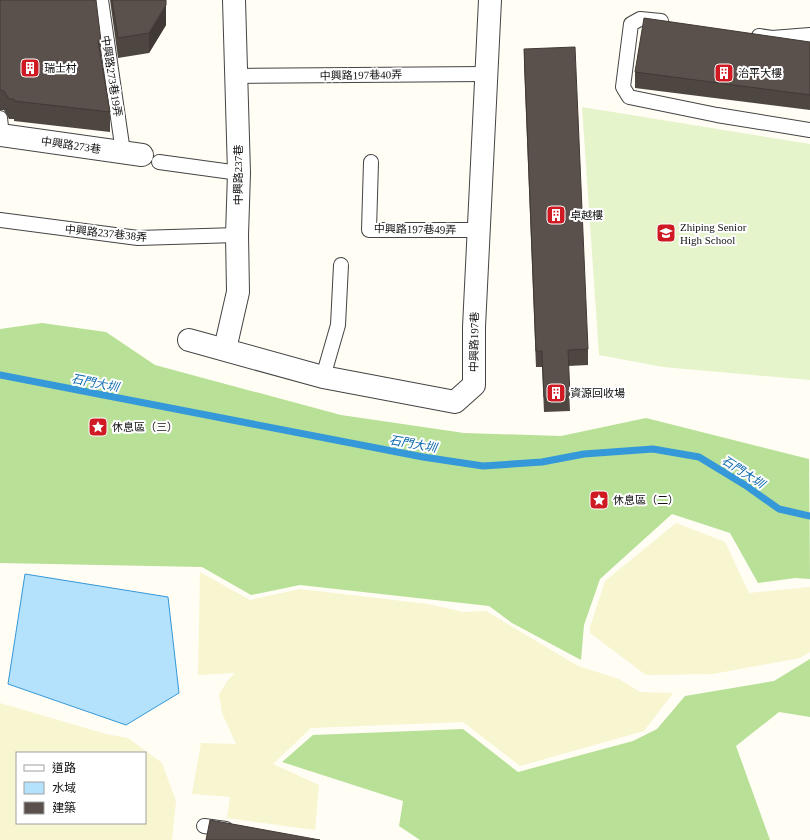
<svg xmlns="http://www.w3.org/2000/svg" width="810" height="840" font-family="'Times New Roman','Noto Sans TC',serif">
	<rect width="100%" height="100%" fill="#fffdf4"/>
	<g fill="#f8f5d1" fill-rule="evenodd">
		<path d="M676 523 725 542 749 593 810 587V652L800 658 713 674 646 675 590 633V627L605 581Z"/>
		<path d="M200 572 250 600 300 589 428 604 463 612 486 611 578 666 619 679 640 692 673 693 644 731 520 766 463 722 311 728 273 764 319 785 315 830 227 818 230 797 192 794 201 743 236 744 222 713 219 694 228 680 235 673 198 675Z"/>
		<path d="M0 703 106 734 128 738 162 763 176 801 172 840H0ZM17 753H145V823H17Z"/>
	</g>
	<g fill="#b8e097">
		<path d="M42 323 106 332 155 365 341 415 464 433 561 436 646 418 809 459 810 579 795 578 758 583 730 533 672 514 600 579 584 625 581 660 512 623 489 606 300 585 251 595 202 567 0 563V329Z"/>
		<path d="M810 659V717L779 712 736 746 770 840H420L399 826 403 801 282 762 313 735 463 729 518 772 633 741 657 729 685 696 774 681Z"/>
	</g>
	<path fill="#e6f4cc" d="M582 107 810 144V380L663 367 599 355Z"/>
	<path fill="#b4e1fb" stroke="#3498d9" d="M25 574 168 597 179 693 126 725 8 684Z"/>
	<g fill="none" stroke-linecap="round" stroke-linejoin="round">
		<path stroke="#3498d9" stroke-width="7" d="M0 375 423 457 483 466 542 462 584 454 653 449 699 457 745 485 779 509 810 516"/>
		<defs>
			<g id="lane">
				<path d="M101 0 123 152"/>
				<path d="M661 21 640 19 631 24 623 87 629 97 717 115 810 130"/>
				<path d="M759 36 772 38 810 35"/>
				<path d="M237 76 485 74"/>
				<path d="M0 118 2 136"/>
				<path d="M159 162 239 173"/>
				<path d="M371 162 369 230H479"/>
				<path d="M0 220 138 238 237 235"/>
				<path d="M323 377 338 325 341 265"/>
				<path d="M204 826 226 829"/>
			</g>
			<g id="street">
				<path d="M0 135 142 155"/>
				<path d="M189 340 323 377 455 402 474 385V327L490 0"/>
				<path d="M225 349 238 292 237 235 239 173 234 0"/>
			</g>
		</defs>
		<use href="#lane" stroke="#444" stroke-width="16"/>
		<use href="#street" stroke="#444" stroke-width="24"/>
		<use href="#lane" stroke="#fff" stroke-width="14"/>
		<use href="#street" stroke="#fff" stroke-width="22"/>
	</g>
	<g fill="#4e4641">
		<path d="M0 0 101 41V60L110 112V132L14 121V119H9L4 110H0Z"/>
		<path d="M110 0H166V25L149 53 118 58Z"/>
		<path d="M810 42V110L635 88V72Z"/>
		<path d="M524 49 588 349V365L568 366 570 411 544 412 542 367H536L524 64Z"/>
	</g>
	<path fill="#403935" d="M166 5V25L149 53V33Z"/>
	<g fill="#5b514c" stroke="#403935">
		<path d="M0 0H96L101 41H98L110 112 14 101V99H9L4 91 0 90Z"/>
		<path d="M112 0H166V5L149 33 118 38Z"/>
		<path d="M644 18 810 42V95L635 72Z"/>
		<path d="M575 47 588 349 568 350 570 396 544 397 542 351H536L524 49Z"/>
		<path d="M210 820 320 840H206Z"/>
	</g>
	<defs>
		<symbol id="building-square" viewBox="-11 -11 22 22"><rect x="-9" y="-9" width="18" height="18" rx="4" fill="#cf1a24" stroke="#fff"/><path d="M-4-6H4V6H1V3H-1V6H-4ZM-2.5-4.3h1.7v1.8h-1.7ZM.8-4.3h1.7v1.8H.8ZM-2.5-1h1.7V.8h-1.7ZM.8-1h1.7V.8H.8Z" fill="#fff"/></symbol>
		<symbol id="school-square" viewBox="-11 -11 22 22"><rect x="-9" y="-9" width="18" height="18" rx="4" fill="#cf1a24" stroke="#fff"/><path d="M0-5L7-2L0 1L-7-2ZM-4 1L0 2.5L4 1V4Q0 6-4 4Z" fill="#fff"/></symbol>
		<symbol id="sight-square" viewBox="-11 -11 22 22"><rect x="-9" y="-9" width="18" height="18" rx="4" fill="#cf1a24" stroke="#fff"/><path d="M0-6L1.8-2.2L6-1.7L2.9 1.2L3.7 5.4L0 3.3L-3.7 5.4L-2.9 1.2L-6-1.7L-1.8-2.2Z" fill="#fff"/></symbol>
	</defs>
	<g fill-rule="evenodd">
		<use href="#building-square" x="19" y="57" width="22" height="22"/>
		<use href="#building-square" x="713" y="62" width="22" height="22"/>
		<use href="#building-square" x="545" y="204" width="22" height="22"/>
		<use href="#school-square" x="655" y="222" width="22" height="22"/>
		<use href="#building-square" x="545" y="382" width="22" height="22"/>
		<use href="#sight-square" x="87" y="416" width="22" height="22"/>
		<use href="#sight-square" x="588" y="489" width="22" height="22"/>
	</g>
	<g text-anchor="middle" stroke-width="4" stroke-linejoin="round" paint-order="stroke">
		<g font-size="11" fill="#111" stroke="#fff" text-anchor="start">
			<text x="44" y="72">瑞士村</text>
			<text x="738" y="77">治平大樓</text>
			<text x="570" y="219">卓越樓</text>
			<text x="680" y="231">Zhiping Senior<tspan x="680" dy="13">High School</tspan></text>
			<text x="570" y="397">資源回收場</text>
			<text x="112" y="431">休息區（三）</text>
			<text x="613" y="504">休息區（二）</text>
		</g>
		<g font-size="11" fill="#111" stroke="#fff">
			<text transform="translate(361 75) rotate(-1)" y="4">中興路197巷40弄</text>
			<text transform="translate(112 76) rotate(81)" y="4">中興路273巷19弄</text>
			<text transform="translate(71 145) rotate(8)" y="4">中興路273巷</text>
			<text transform="translate(238 175) rotate(-90)" y="4">中興路237巷</text>
			<text transform="translate(415 229) rotate(1)" y="4">中興路197巷49弄</text>
			<text transform="translate(106 233) rotate(6)" y="4">中興路237巷38弄</text>
			<text transform="translate(474 342) rotate(-89)" y="4">中興路197巷</text>
		</g>
		<g font-size="12" font-style="italic" fill="#0d69b0" stroke="#fff">
			<text transform="translate(95 383) rotate(11)" y="4">石門大圳</text>
			<text transform="translate(413 444) rotate(10)" y="4">石門大圳</text>
			<text transform="translate(743 472) rotate(33)" y="4">石門大圳</text>
		</g>
	</g>
	<rect x="16" y="752" width="130" height="72" fill="#ffffff" stroke="#a0a0a0"/>
	<rect x="24" y="765" width="20" height="6" fill="#ffffff" stroke="#a0a0a0"/>
	<text x="52" y="772" font-size="12" fill="#111111">道路</text>
	<rect x="24" y="782" width="20" height="12" fill="#b4e1fb" stroke="#a0a0a0"/>
	<text x="52" y="792" font-size="12" fill="#111111">水域</text>
	<rect x="24" y="802" width="20" height="12" fill="#5b514c" stroke="#a0a0a0"/>
	<text x="52" y="812" font-size="12" fill="#111111">建築</text>
</svg>
